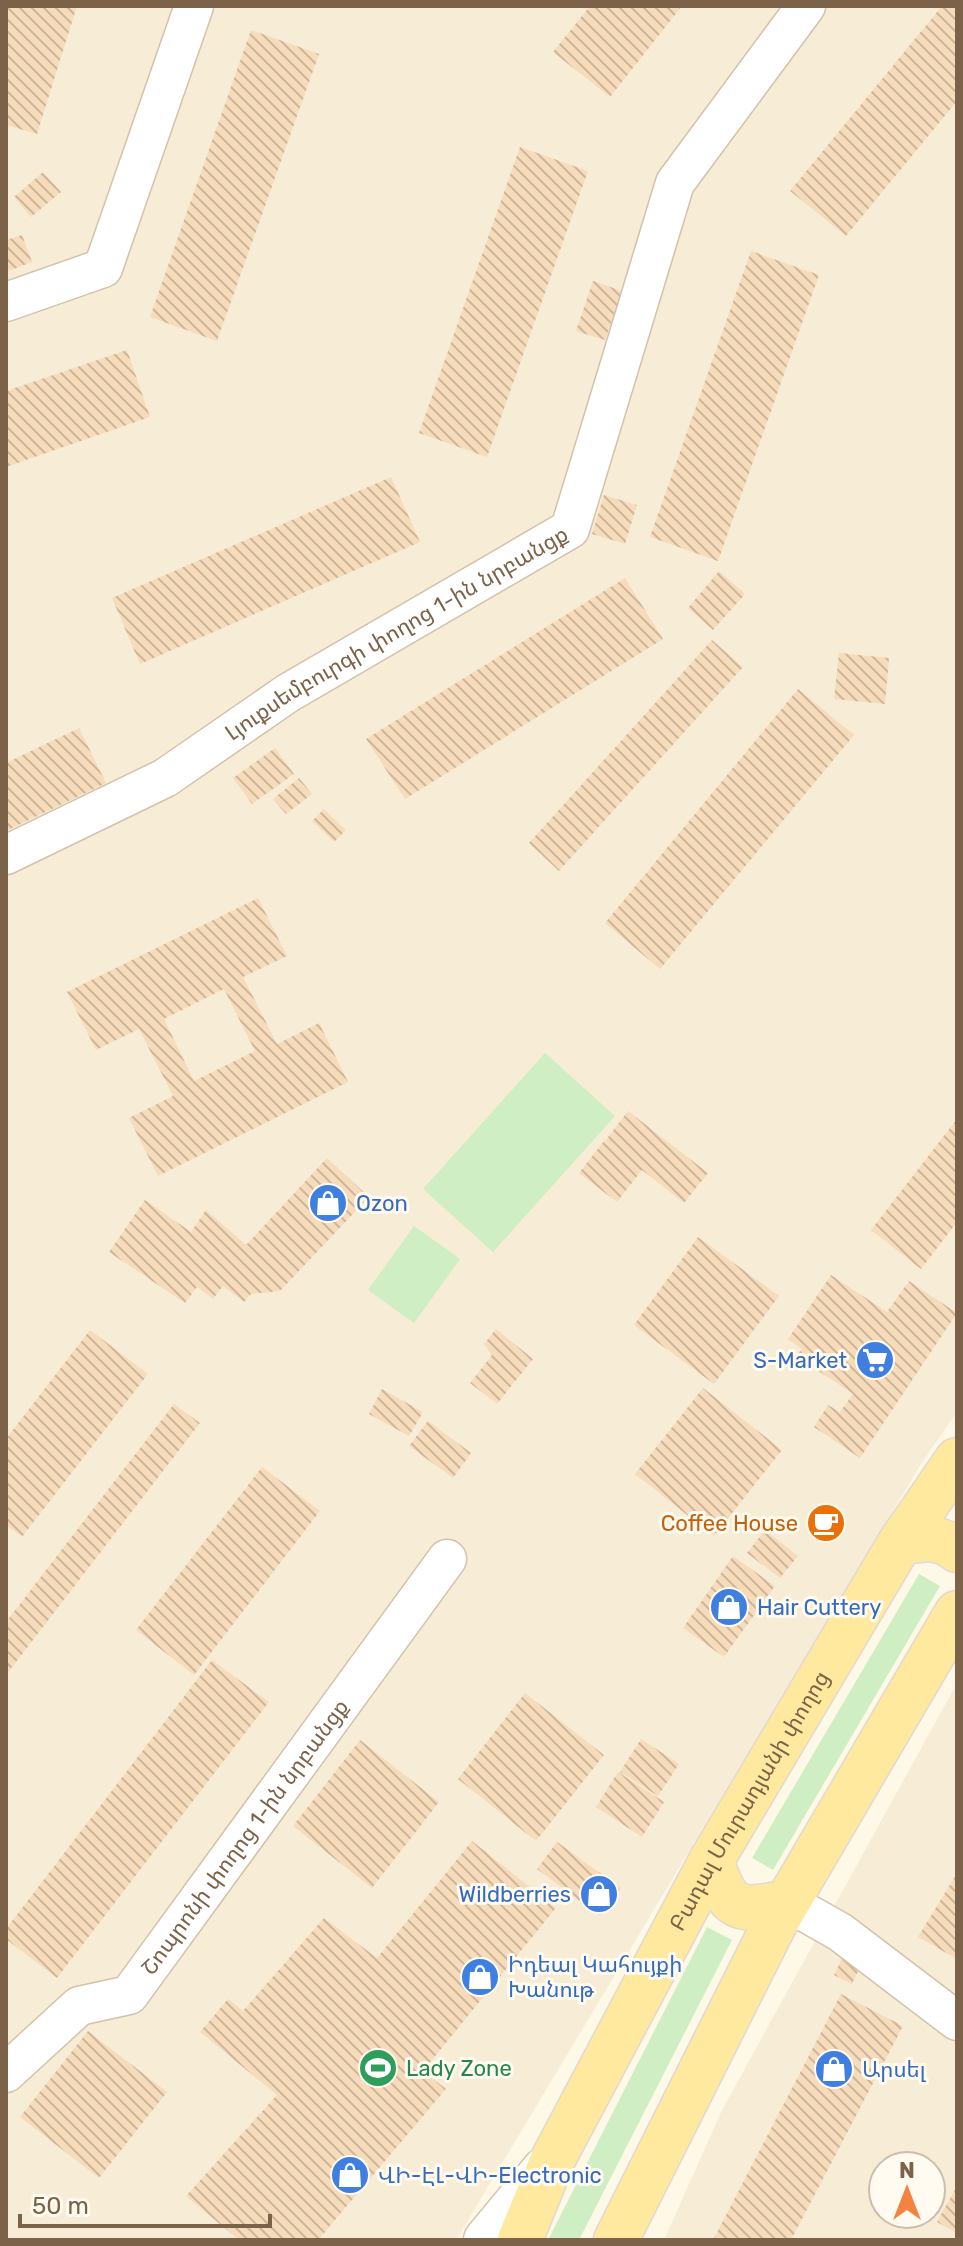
<svg xmlns="http://www.w3.org/2000/svg" width="963" height="2246" font-family="Rubik,'Noto Sans Armenian',sans-serif">
	<defs>
		<pattern id="building-back-hatch" width="6" height="6" patternUnits="userSpaceOnUse" patternTransform="scale(2)"><rect width="6" height="6" fill="#f7dcbc"/><path d="M-1 5l2 2M0 0l6 6M5-1l2 2" fill="none" stroke="#cdb69b"/></pattern>
	</defs>
	<rect width="100%" height="100%" fill="#fef9e7"/>
	<path fill="#f7ecd5" fill-rule="evenodd" d="M6 6H957V1412L921 1464 456 2240H6Z
		M957 1683V2240H664L722 2110ZM883 2166H931V2214H883Z"/>
	<path fill="#cfeec3" d="M545 1053 615 1116 493 1252 423 1189Z
		M414 1226 460 1259 414 1323 368 1290Z
		M919 1574 940 1586 773 1870 752 1858Z
		M707 1927 732 1940 579 2240H548Z"/>
	<path fill="url(#building-back-hatch)" fill-rule="evenodd" d="M6 6H77L37 134 6 125Z
		M590 6H682L610 97 553 52Z
		M942 6H957V101L846 236 790 191Z
		M251 30 319 54 217 341 150 317Z
		M520 147 588 171 487 457 419 433Z
		M43 172 61 192 31 217 14 197Z
		M22 235 32 262 6 272V240Z
		M751 251 819 275 718 561 650 537Z
		M593 281 622 291 605 340 576 331Z
		M127 350 150 417 6 467V391Z
		M391 477 420 542 140 664 112 598Z
		M604 495 637 505 625 544 592 534Z
		M719 571 745 594 713 630 688 608Z
		M625 578 663 639 405 799 366 739Z
		M712 640 743 667 559 871 529 843Z
		M839 653 889 658 885 704 834 699Z
		M798 689 854 735 660 969 605 923Z
		M79 728 106 783 6 831V763Z
		M275 748 294 774 252 804 233 778Z
		M299 778 312 794 286 814 273 799Z
		M324 809 346 830 334 842 312 821Z
		M258 898 287 956 243 977 277 1044 319 1023 348 1082 158 1176 129 1118 173 1096 139 1029 96 1050 67 992ZM224 989 255 1051 194 1081 164 1019Z
		M628 1111 708 1173 684 1203 642 1170 617 1202 579 1173 604 1141 621 1154 605 1141Z
		M957 1119V1222L921 1269 871 1230Z
		M327 1158 369 1197 280 1291 251 1294 244 1302 223 1286 213 1299 197 1287 185 1303 109 1252 145 1200 191 1232 206 1210 246 1245Z
		M698 1237 779 1296 714 1384 634 1325Z
		M831 1275 887 1312 909 1281 957 1313 860 1458 814 1427 828 1405 840 1412 853 1394 796 1356 802 1349 788 1339Z
		M496 1329 533 1359 497 1404 470 1383 492 1355 484 1344Z
		M90 1330 148 1374 22 1537 6 1525V1439Z
		M703 1388 782 1450 714 1536 635 1474Z
		M382 1389 423 1412 409 1436 369 1414Z
		M174 1404 200 1423 6 1675V1622Z
		M428 1421 471 1453 453 1478 409 1446Z
		M262 1467 320 1511 194 1675 136 1630Z
		M765 1530 798 1556 780 1578 747 1553Z
		M733 1556 775 1586 724 1657 683 1628Z
		M212 1660 269 1702 57 1978 6 1939V1929Z
		M525 1693 604 1755 536 1841 458 1779Z
		M641 1739 679 1764 658 1796 620 1772Z
		M360 1740 439 1802 372 1888 293 1826Z
		M618 1772 664 1802 642 1837 596 1807Z
		M472 1841 556 1908 423 2071 446 2089 318 2240H239L186 2196 277 2095 200 2032 228 1999 243 2011 324 1918 377 1958Z
		M557 1842 621 1888 600 1916 537 1869Z
		M957 1873V1959L918 1937Z
		M846 1950 864 1959 852 1984 834 1975Z
		M841 1994 903 2026 791 2240H713Z
		M88 2031 167 2092 99 2178 20 2117Z
		M957 2186V2233L937 2222Z"/>
	<g fill="none" stroke-linecap="round" stroke-linejoin="round">
		<defs>
			<g id="minor">
				<path d="M6 302 103 268 194 6"/>
				<path id="s1" d="M6 855 165 778 288 693 570 529 675 183 806 6"/>
				<path d="M787 1902 840 1932 957 2021"/>
				<path id="s2" d="M6 2073 79 2006 129 1995 447 1559"/>
			</g>
			<path id="secondary" d="M486 2240 544 2170"/>
			<g id="primary">
				<path d="M900 1543C922 1539 939 1535 957 1550"/>
				<path d="M711 1861C729 1911 736 1913 787 1902"/>
				<path id="s3" d="M520 2240 553 2159 711 1861 900 1543 957 1460"/>
				<path d="M616 2240 775 1923 957 1613"/>
			</g>
		</defs>
		<use href="#minor" stroke="#d3c2ab" stroke-width="41"/>
		<use href="#secondary" stroke="#d6c3a8" stroke-width="47"/>
		<use href="#primary" stroke="#e0d9d3" stroke-width="47"/>
		<use href="#minor" stroke="#fff" stroke-width="38"/>
		<use href="#secondary" stroke="#fff" stroke-width="44"/>
		<use href="#primary" stroke="#ffe99e" stroke-width="44"/>
	</g>
	<defs>
		<symbol id="shop-disc" viewBox="-11 -11 22 22"><circle r="9.5" fill="#3f7fe0" stroke="#fffbf0"/><path d="M-5-2.5h2.3a2.7 3.5 0 0 1 5.4 0H5L5.5 6h-11ZM-1.5-2.5h3a1.5 2.3 0 0 0-3 0Z" fill="#fff"/></symbol>
		<symbol id="supermarket-disc" viewBox="-11 -11 22 22"><circle r="9.5" fill="#3f7fe0" stroke="#fffbf0"/><path d="M-6-5.5h2.5l.6 2H6L4.5 2H-2.5L-4.4-4H-6ZM-1.5 3.2a1.3 1.3 0 1 0 .1 0ZM3 3.2a1.3 1.3 0 1 0 .1 0Z" fill="#fff"/></symbol>
		<symbol id="cafe-disc" viewBox="-11 -11 22 22"><circle r="9.5" fill="#e8710a" stroke="#fffbf0"/><path d="M-5.5-4.5H6V0H3Q3 3.5 0 3.5H-2.5Q-5.5 3.5-5.5 0ZM3-3.2v2h1.7v-2ZM-6 4.5H4V6H-6Z" fill="#fff"/></symbol>
		<symbol id="stadium-disc" viewBox="-11 -11 22 22"><circle r="9.5" fill="#2e9e5b" stroke="#fffbf0"/><path d="M0-5a6.5 5 0 1 0 0 10a6.5 5 0 1 0 0-10ZM-3.5-1.8h7v3.6h-7Z" fill="#fff"/></symbol>
	</defs>
	<g fill-rule="evenodd">
		<use href="#shop-disc" x="306" y="1181" width="44" height="44"/>
		<use href="#supermarket-disc" x="853" y="1338" width="44" height="44"/>
		<use href="#cafe-disc" x="804" y="1501" width="44" height="44"/>
		<use href="#shop-disc" x="707" y="1585" width="44" height="44"/>
		<use href="#shop-disc" x="577" y="1872" width="44" height="44"/>
		<use href="#shop-disc" x="458" y="1955" width="44" height="44"/>
		<use href="#stadium-disc" x="356" y="2046" width="44" height="44"/>
		<use href="#shop-disc" x="812" y="2047" width="44" height="44"/>
		<use href="#shop-disc" x="328" y="2153" width="44" height="44"/>
	</g>
	<g text-anchor="middle" stroke-width="6" stroke-linejoin="round" paint-order="stroke">
		<g font-size="22" fill="#7c6248" stroke="#fffbf0">
			<text dy="8" stroke="none"><textPath href="#s1" startOffset="450">Լյուքսեմբուրգի փողոց 1-ին նրբանցք</textPath></text>
			<text dy="8" stroke="none"><textPath href="#s3" startOffset="496">Բադալ Մուրադյանի փողոց</textPath></text>
			<text dy="8" stroke="none"><textPath href="#s2" startOffset="346">Շոպրոնի փողոց 1-ին նրբանցք</textPath></text>
		</g>
		<g font-size="22" fill="#366cbe" stroke="#fffbf0" text-anchor="start">
			<text x="356" y="1211">Ozon</text>
			<text x="847" y="1368" text-anchor="end">S-Market</text>
			<text x="757" y="1615">Hair Cuttery</text>
			<text x="571" y="1902" text-anchor="end">Wildberries</text>
			<text x="508" y="1972">Իդեալ Կահույքի<tspan x="508" dy="25">Խանութ</tspan></text>
			<text x="862" y="2077">Արսել</text>
			<text x="378" y="2183">ՎԻ-ԷԼ-ՎԻ-Electronic</text>
		</g>
		<g font-size="22" fill="#c56008" stroke="#fffbf0" text-anchor="end">
			<text x="798" y="1531">Coffee House</text>
		</g>
		<g font-size="22" fill="#27864d" stroke="#fffbf0" text-anchor="start">
			<text x="406" y="2076">Lady Zone</text>
		</g>
	</g>
	<rect width="963" height="2246" fill="none" stroke="#7c6248" stroke-width="16"/>
	<g transform="translate(907 2190)"><circle r="38" fill="#fffbf0" stroke="#cbbead" stroke-width="2"/>
	<path d="M0-6L14 30L0 20L-14 30Z" fill="#f48341"/>
	<text y="-12" font-size="22" font-weight="bold" text-anchor="middle" fill="#7c6248">N</text>
	</g>
	<path d="M20 2214v12h250v-12" fill="none" stroke="#7c6248" stroke-width="4"/>
	<text x="32" y="2214" font-size="24" fill="#7c6248" stroke="#fffbf0" stroke-width="6" paint-order="stroke">50 m</text>
</svg>
